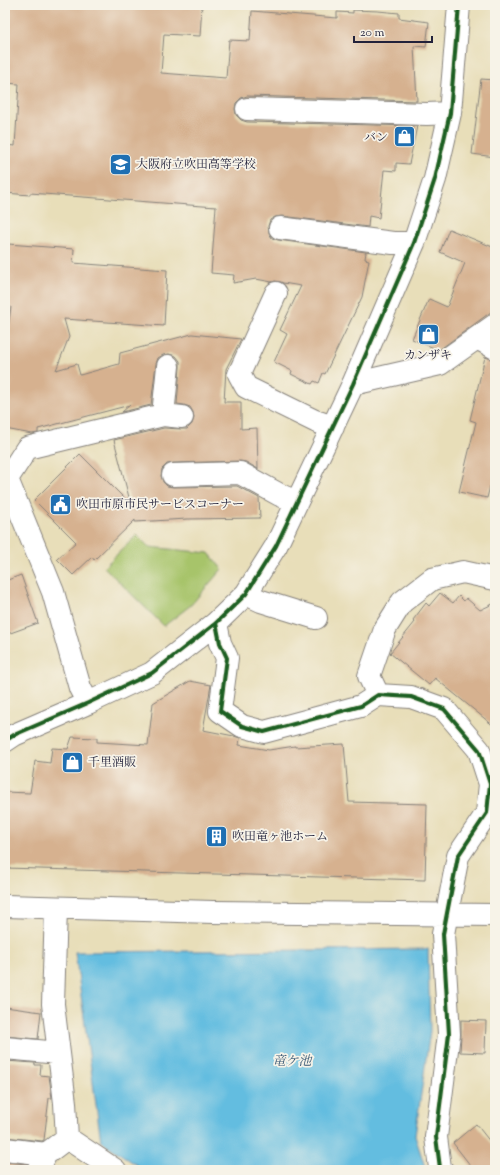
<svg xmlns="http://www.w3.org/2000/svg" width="500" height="1175" font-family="'Sorts Mill Goudy','Noto Serif JP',serif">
	<rect width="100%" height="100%" fill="#f7f3e8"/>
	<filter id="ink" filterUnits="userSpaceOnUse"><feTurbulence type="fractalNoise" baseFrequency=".025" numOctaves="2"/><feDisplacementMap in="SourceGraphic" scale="8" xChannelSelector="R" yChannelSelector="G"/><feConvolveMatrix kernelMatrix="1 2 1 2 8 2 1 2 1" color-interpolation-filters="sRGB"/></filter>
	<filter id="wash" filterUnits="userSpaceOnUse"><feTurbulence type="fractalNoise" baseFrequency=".012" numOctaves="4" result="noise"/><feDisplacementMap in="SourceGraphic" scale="16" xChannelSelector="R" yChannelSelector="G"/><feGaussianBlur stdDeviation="0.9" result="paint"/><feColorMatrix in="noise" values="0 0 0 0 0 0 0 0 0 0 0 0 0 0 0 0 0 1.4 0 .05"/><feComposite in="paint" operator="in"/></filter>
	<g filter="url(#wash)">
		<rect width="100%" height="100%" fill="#e8deb9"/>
		<path fill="#a7c46b" stroke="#647353" d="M137 535 149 547 209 553 222 569 191 605 164 626 104 567Z"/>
		<path fill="#63bde0" stroke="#42708e" d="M428 949 430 1031 415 1136 426 1170H144L101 1141 75 952Z"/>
		<g id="blocks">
			<path fill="#d6b18f" d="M5 5H202L200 36 164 34 161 73 226 78 229 40 250 41 252 11 337 18V12L353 13V10L378 11 399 13V18L429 22 426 47 414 46 417 101 247 96 241 98 236 103 235 109 236 115 241 120 247 122 417 126 409 164 396 163V171L384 170 379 218 369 216 368 227 282 216 275 217 270 220 268 226 269 233 272 238 278 240 366 252 365 259 369 260 362 297 325 374 323 373 319 383 314 381 312 384 301 379 291 374 292 371 274 362 287 334 280 330 301 286 283 283 281 282 275 281 272 282 256 279 233 283 234 275 211 273 216 207 30 193V195L5 193V145L15 146 19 84 5 83Z
				M481 79 495 80V157L472 154Z
				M449 229 495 248V309L439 350 412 339 429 299 447 307 465 263 440 252Z
				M8 244 74 249 73 263 167 270 164 326 64 319 69 337 56 370 77 364 80 375 119 364 120 353 192 334 241 339 226 369 224 402H241V429L257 428 258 469 246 462 240 461 173 463 167 464 162 469 161 476 163 482 167 486 173 487 237 486 259 498 260 518 187 519 135 522V520L94 560 92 557 73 575 57 559 76 542 34 500 80 454 131 505 114 440 164 428 181 429H187L192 424 194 418 193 412 190 407 184 405 177 404 180 367V361L176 356 169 354 163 355 158 358 156 364 151 405 122 412 130 405 38 429V433L32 434 5 429V349L11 307 5 306V253L7 254Z
				M485 357 495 360V488L490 486 487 498 459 492 476 422 470 420Z
				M21 575 38 623 5 635V581Z
				M440 593 453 603 459 596 464 601 466 598 480 610 495 603V727L435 678 429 685 390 653 415 622 413 620 426 603 429 606Z
				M190 681 211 685 203 730 234 736 240 738 239 745 269 750 295 746V747L344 744 349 802 427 804 425 880 5 868V792L30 793 35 761 50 763 52 748 68 749 72 737 97 738V742L148 745 153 703Z
				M5 1007 41 1012 38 1039 5 1036Z
				M461 1020 486 1021 485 1053 460 1052 461 1035Z
				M5 1061 35 1063V1065H41L40 1075 49 1076 52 1098H49L44 1140 42 1141 5 1137Z
				M476 1124 495 1148V1170H474L453 1143Z
				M5 1162 27 1164 26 1170H5Z"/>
		</g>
	</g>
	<g filter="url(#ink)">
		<use href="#blocks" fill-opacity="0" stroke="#85807a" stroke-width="1"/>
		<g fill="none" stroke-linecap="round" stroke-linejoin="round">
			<defs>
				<path id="minor" d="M247 109 427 114 450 113
					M280 228 393 243H414
					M276 293 239 374 246 387 315 421 333 427
					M477 338 495 348
					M353 384 440 364 495 325
					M163 415 168 366
					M173 475 240 473 280 495 297 502
					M5 477 7 479 53 592 80 688 88 703
					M7 479 27 448 163 415 182 417
					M246 594 261 601 316 618
					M216 623 220 643 227 658 220 711 242 726 264 732 361 706 378 695 411 697 444 709 479 750 490 784 487 813 458 856 443 934 449 1034 436 1137 440 1168 442 1170
					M378 695 369 676 385 629 402 602 432 579 463 572 495 579
					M5 741 14 735 88 703 152 673 216 623 246 594 276 546 353 384 414 243 435 179 450 113 459 5
					M5 906 213 912 495 915
					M56 908 53 1004 65 1103 67 1138 115 1170
					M5 1048 59 1053
					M5 1149 46 1154
					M38 1170 46 1154 67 1138"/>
			</defs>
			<use href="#minor" stroke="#85807a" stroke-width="24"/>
			<use href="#minor" stroke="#fff" stroke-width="22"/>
			<defs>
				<path id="cycleway" d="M216 623 220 643 227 658 220 711 242 726 264 732 361 706 378 695 411 697 444 709 479 750 490 784 487 813 458 856 443 934 449 1034 436 1137 440 1168 442 1170
					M5 741 14 735 88 703 152 673 216 623 246 594 276 546 353 384 414 243 435 179 450 113 459 5"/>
			</defs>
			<use href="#cycleway" stroke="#f7f3e8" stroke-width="6"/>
			<use href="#cycleway" stroke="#1b5e20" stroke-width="4"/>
		</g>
	</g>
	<defs>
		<symbol id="shop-square" viewBox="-11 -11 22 22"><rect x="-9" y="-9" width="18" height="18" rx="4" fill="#1f6fb2" stroke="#f7f3e8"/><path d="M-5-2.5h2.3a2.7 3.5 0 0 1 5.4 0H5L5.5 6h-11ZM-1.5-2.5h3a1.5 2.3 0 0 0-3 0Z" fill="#fff"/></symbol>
		<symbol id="school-square" viewBox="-11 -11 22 22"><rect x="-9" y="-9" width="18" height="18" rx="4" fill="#1f6fb2" stroke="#f7f3e8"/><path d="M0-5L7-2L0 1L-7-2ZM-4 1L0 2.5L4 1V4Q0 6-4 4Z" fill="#fff"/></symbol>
		<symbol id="civic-square" viewBox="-11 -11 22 22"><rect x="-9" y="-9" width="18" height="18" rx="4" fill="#1f6fb2" stroke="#f7f3e8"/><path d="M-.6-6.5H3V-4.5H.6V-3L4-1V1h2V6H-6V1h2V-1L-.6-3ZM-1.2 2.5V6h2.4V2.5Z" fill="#fff"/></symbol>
		<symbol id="building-square" viewBox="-11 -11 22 22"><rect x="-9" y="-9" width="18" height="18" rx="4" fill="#1f6fb2" stroke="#f7f3e8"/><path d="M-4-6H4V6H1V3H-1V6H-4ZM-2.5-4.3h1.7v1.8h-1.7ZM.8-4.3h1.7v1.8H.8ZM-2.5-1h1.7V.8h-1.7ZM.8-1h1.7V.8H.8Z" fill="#fff"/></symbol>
	</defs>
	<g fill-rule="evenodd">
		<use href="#shop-square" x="392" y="124" width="25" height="25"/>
		<use href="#school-square" x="108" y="152" width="25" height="25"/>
		<use href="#shop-square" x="416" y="322" width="25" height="25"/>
		<use href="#civic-square" x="48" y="492" width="25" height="25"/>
		<use href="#shop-square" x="60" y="750" width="25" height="25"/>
		<use href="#building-square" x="204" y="824" width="25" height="25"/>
	</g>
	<g text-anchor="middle" stroke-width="3.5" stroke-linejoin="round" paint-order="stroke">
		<g font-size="12" fill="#22223b" stroke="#f7f3e8" text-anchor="start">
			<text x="388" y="141" text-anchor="end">バン</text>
			<text x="136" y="168">大阪府立吹田高等学校</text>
			<text x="428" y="359" text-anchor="middle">カンザキ</text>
			<text x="76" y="508">吹田市原市民サービスコーナー</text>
			<text x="88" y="766">千里酒販</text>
			<text x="232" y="840">吹田竜ヶ池ホーム</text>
		</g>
		<g font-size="13" font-style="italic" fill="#395875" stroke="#f7f3e8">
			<text x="292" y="1065">竜ケ池</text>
		</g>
	</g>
	<rect width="500" height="1175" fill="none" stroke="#f7f3e8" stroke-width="20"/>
	<path d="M354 36v6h78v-6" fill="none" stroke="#22223b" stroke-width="2"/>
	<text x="360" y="36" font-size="12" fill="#22223b" stroke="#f7f3e8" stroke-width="3" paint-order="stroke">20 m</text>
</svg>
